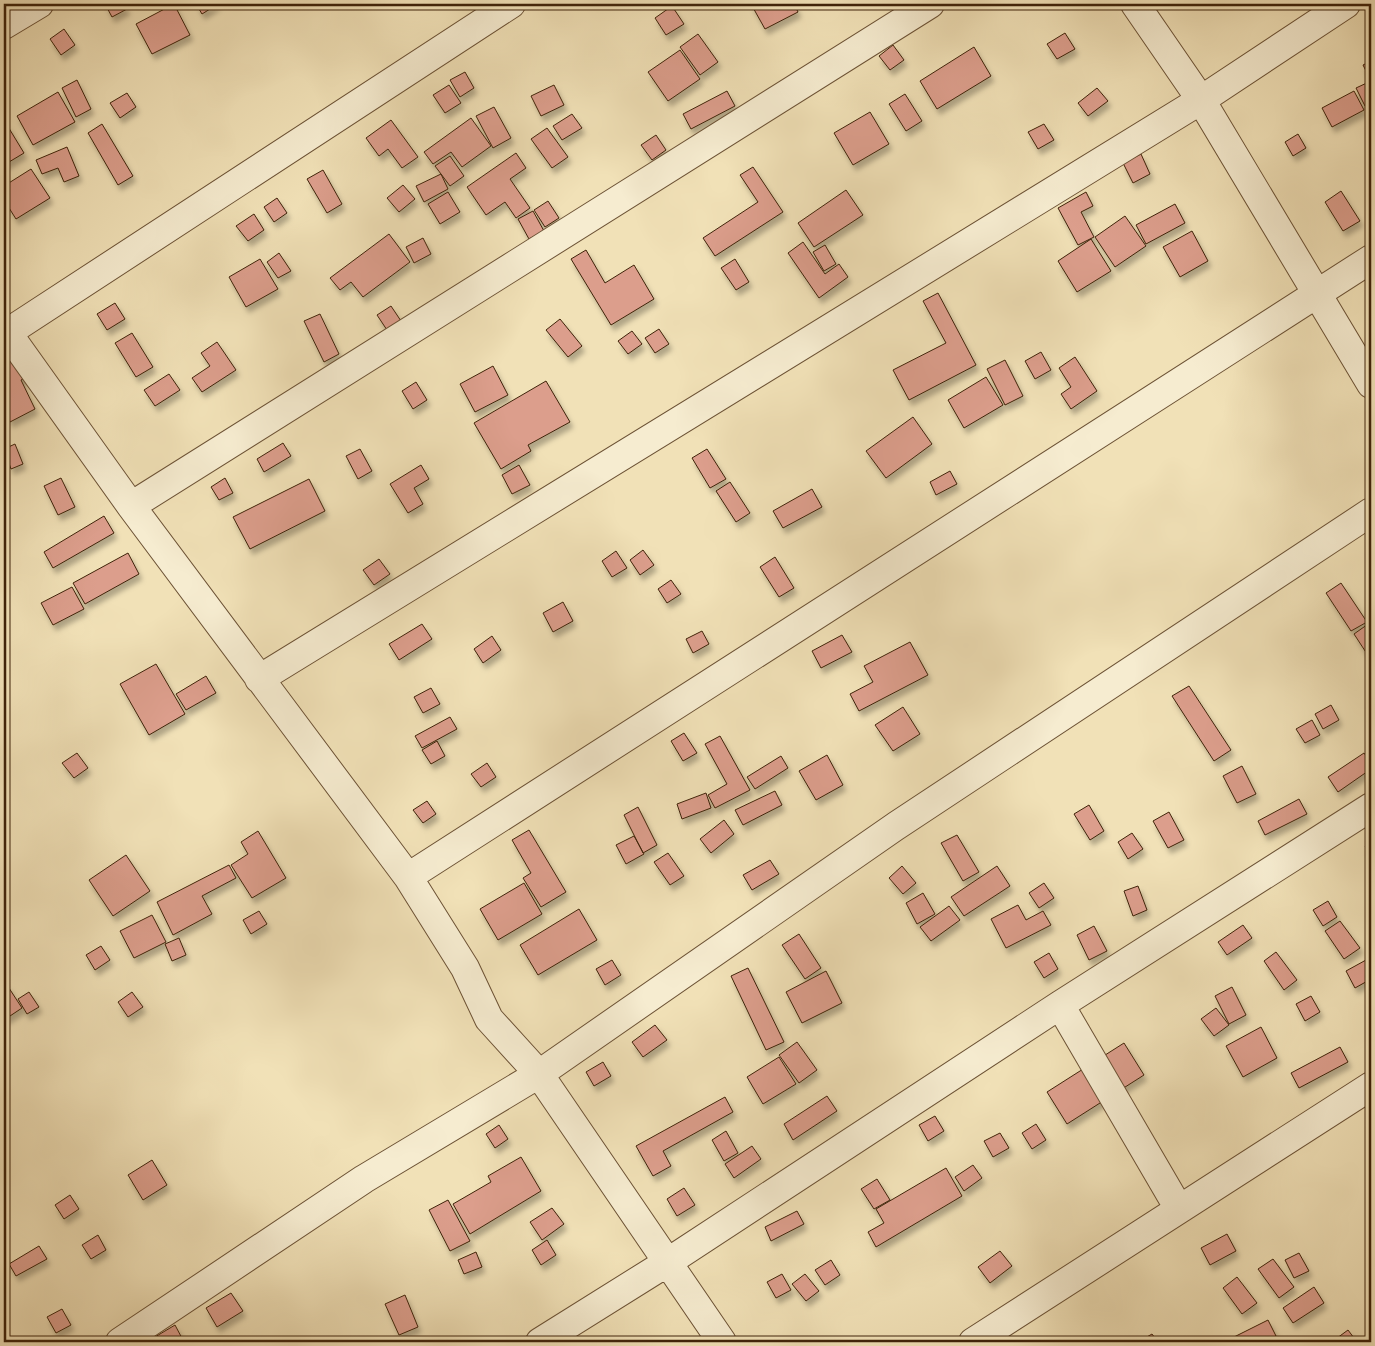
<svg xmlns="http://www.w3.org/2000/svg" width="1375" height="1346" font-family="'Old Standard TT',serif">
	<defs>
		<filter id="shadow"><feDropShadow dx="3" dy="5.5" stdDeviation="2.5" flood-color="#0004"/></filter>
	</defs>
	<rect width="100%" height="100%" fill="#f1e1b7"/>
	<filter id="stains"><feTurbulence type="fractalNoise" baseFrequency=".004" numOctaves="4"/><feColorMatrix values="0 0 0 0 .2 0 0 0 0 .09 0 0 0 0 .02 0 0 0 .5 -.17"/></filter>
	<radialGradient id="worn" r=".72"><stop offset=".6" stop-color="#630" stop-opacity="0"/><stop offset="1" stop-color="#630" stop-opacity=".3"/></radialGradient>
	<path fill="#dc9e8c" stroke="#3f230a" filter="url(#shadow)" d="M105 4H124L127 9 112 17Z
		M174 4 190 35 152 54 136 24Z
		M196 4H218L202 14Z
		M751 4H794L798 12 765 29Z
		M672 6 684 24 666 35 655 18Z
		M64 29 75 45 61 55 50 39Z
		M1065 33 1075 49 1057 59 1047 44Z
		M698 34 718 62 700 75 680 47Z
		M893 45 904 60 890 70 879 56Z
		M974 47 991 76 937 109 920 81Z
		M680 50 700 79 668 101 648 72Z
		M1371 61V103L1365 106 1356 88 1371 81 1363 65Z
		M465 72 474 88 460 97 450 80Z
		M77 80 91 109 76 117 62 88Z
		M449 85 461 103 445 113 433 95Z
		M554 85 564 105 541 116 531 96Z
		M1097 88 1108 101 1088 116 1078 103Z
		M727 91 735 106 691 129 683 114Z
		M1354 91 1364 110 1332 127 1322 108Z
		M58 92 75 122 33 145 17 116Z
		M127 93 136 107 120 118 110 103Z
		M905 94 922 121 906 131 889 104Z
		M494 107 511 138 493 148 476 116Z
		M870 112 889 144 853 165 834 133Z
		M572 114 582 128 562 140 553 126Z
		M471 118 491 146 462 167 451 152 433 164 424 152Z
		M391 120 418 157 402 168 388 149 379 156 366 138Z
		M102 124 133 176 118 185 88 133Z
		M1044 124 1054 140 1038 149 1028 132Z
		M7 125 24 153 4 165V127Z
		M547 128 568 157 552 168 531 139Z
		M1298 134 1306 148 1293 156 1285 142Z
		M656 135 666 150 652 160 641 145Z
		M67 147 79 176 64 182 58 168 42 174 36 160Z
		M516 153 526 168 510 179 530 208 516 218 505 202 486 215 467 187Z
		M1141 154 1150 174 1133 183 1123 163Z
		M450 156 464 176 450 186 435 166Z
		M753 167 783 212 715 256 703 238 758 202 740 175Z
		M31 169 50 198 16 219 4 200V186Z
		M323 170 342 204 327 213 307 179Z
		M441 174 448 189 424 202 416 186Z
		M403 185 415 199 399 212 387 198Z
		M846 190 863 215 814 247 798 223Z
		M1341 191 1360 221 1343 231 1325 202Z
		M448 192 460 212 440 224 428 204Z
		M1086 192 1093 206 1081 212 1094 237 1078 245 1058 208Z
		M277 198 287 213 274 222 264 207Z
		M548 201 559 218 545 227 534 210Z
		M1175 204 1185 223 1146 244 1136 225Z
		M533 211 544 231 529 239 518 219Z
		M254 214 264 230 248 241 236 226Z
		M1125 216 1146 246 1115 267 1095 237Z
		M1192 231 1208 261 1180 277 1163 247Z
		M389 234 410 262 363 297 351 282 340 290 330 278Z
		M423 238 431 254 414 263 406 247Z
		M1091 239 1111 271 1077 292 1058 261Z
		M803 242 825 274 839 264 848 277 819 298 788 253Z
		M825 245 836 264 824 271 813 252Z
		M586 250 605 283 634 265 654 299 611 325 571 259Z
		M279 253 291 271 278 278 267 262Z
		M260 259 278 289 246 307 229 277Z
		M735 259 749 282 736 290 721 268Z
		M938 293 976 365 909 400 893 370 946 343 923 301Z
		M115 303 125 319 107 330 97 314Z
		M391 306 401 321 387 330 377 315Z
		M320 314 339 354 324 362 304 321Z
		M560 319 582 346 568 357 546 330Z
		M659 329 669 344 655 353 645 338Z
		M632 331 642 344 628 354 618 341Z
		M132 333 153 367 136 377 115 343Z
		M217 342 236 370 202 392 192 378 210 366 201 353Z
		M16 351 29 376 21 380 35 409 10 422 4 409V357Z
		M1041 352 1051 370 1035 379 1025 361Z
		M1075 357 1097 391 1071 409 1061 394 1071 387 1059 368Z
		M1005 360 1023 396 1005 405 987 369Z
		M493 366 508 395 475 412 460 384Z
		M169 374 180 390 155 406 144 390Z
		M986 377 1003 405 964 428 948 400Z
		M546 381 570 422 528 445 531 451 501 469 474 423Z
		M416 382 427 400 413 409 402 391Z
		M913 417 932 444 886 478 866 451Z
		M283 443 291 456 264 472 257 459Z
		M15 444 23 464 11 469 4 449Z
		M360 449 372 471 358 479 346 456Z
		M707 449 726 479 710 488 692 458Z
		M421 465 429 479 414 488 423 504 408 513 390 484Z
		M519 465 530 485 512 494 502 475Z
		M950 471 957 484 936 495 930 482Z
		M61 478 75 507 58 515 44 486Z
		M225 478 233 493 219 500 211 487Z
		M309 479 325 511 250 549 233 517Z
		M730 482 750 513 736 522 716 491Z
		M812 489 822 507 783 528 773 511Z
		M104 516 114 533 53 568 44 552Z
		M643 550 654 565 640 575 630 560Z
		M616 551 627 568 612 577 602 561Z
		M128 553 139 574 85 604 73 583Z
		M775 557 794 588 779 597 760 567Z
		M379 559 390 574 374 585 363 570Z
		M671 580 681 594 667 603 658 589Z
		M1341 583 1367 622 1351 631 1326 593Z
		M72 587 84 609 53 625 41 603Z
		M563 602 573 621 553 632 543 613Z
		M1371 622V660L1354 634Z
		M422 624 432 639 399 660 389 644Z
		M702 631 709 644 693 653 686 639Z
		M842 635 852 652 821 668 812 651Z
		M492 636 501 650 483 663 474 649Z
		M910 642 928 675 859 711 850 694 873 682 864 666Z
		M156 664 185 714 149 735 120 684Z
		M206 676 216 693 186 710 176 694Z
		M1189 686 1231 750 1214 761 1172 696Z
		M431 688 440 704 423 713 414 697Z
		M1331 705 1339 720 1323 729 1315 714Z
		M903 707 920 734 893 751 875 725Z
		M450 717 457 729 422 748 415 736Z
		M1312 720 1320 735 1305 743 1296 729Z
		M684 733 697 753 683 761 671 741Z
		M720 736 750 790 715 808 708 795 727 784 705 744Z
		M437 741 445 756 431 764 422 750Z
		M77 753 88 768 74 778 62 763Z
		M1364 753 1371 763V769L1338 792 1328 777Z
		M827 755 843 785 816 800 799 771Z
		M781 756 788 768 755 789 747 777Z
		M487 763 496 777 481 787 471 774Z
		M1242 766 1256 794 1237 803 1223 776Z
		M775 791 782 805 743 825 735 810Z
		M706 793 711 808 682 819 677 804Z
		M1299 799 1307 814 1265 835 1258 821Z
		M427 801 436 814 423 823 413 810Z
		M1089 805 1104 831 1090 840 1074 814Z
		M638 807 657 845 643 853 624 815Z
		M1169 812 1184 840 1168 848 1153 821Z
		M724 820 734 834 711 853 700 839Z
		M529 830 566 892 541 907 523 878 531 873 512 840Z
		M258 831 286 878 252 898 231 865 248 854 241 842Z
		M1132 833 1143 849 1128 859 1118 842Z
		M957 835 979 872 963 881 941 843Z
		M634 836 644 854 626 864 616 845Z
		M1371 841V854L1365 846Z
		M668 853 684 876 670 885 654 862Z
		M126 855 150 891 113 916 89 880Z
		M770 860 779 874 752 890 743 875Z
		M229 865 236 878 202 896 212 914 173 935 157 902Z
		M902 866 916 883 903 894 889 878Z
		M997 866 1010 886 964 916 951 897Z
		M524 883 542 914 498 940 480 909Z
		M1044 883 1054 898 1039 908 1029 893Z
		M1138 886 1147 910 1133 916 1124 891Z
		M923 893 935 914 917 924 906 903Z
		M1328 901 1337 917 1323 926 1313 910Z
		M1018 905 1026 920 1043 911 1051 925 1006 948 991 919Z
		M949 906 960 920 931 941 920 927Z
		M579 909 597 940 538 975 520 945Z
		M259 911 267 924 251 934 243 920Z
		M152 915 166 942 134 958 120 931Z
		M1340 921 1360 948 1344 959 1325 931Z
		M1243 925 1252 938 1227 955 1218 942Z
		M1094 926 1107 951 1089 960 1077 935Z
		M799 934 821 968 805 979 782 945Z
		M179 938 186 955 172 961 165 944Z
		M101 946 110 960 95 970 86 955Z
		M1276 952 1297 980 1284 990 1264 961Z
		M1049 953 1058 969 1044 978 1034 962Z
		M612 960 621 975 605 985 596 969Z
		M1366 960 1371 970V979L1355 988 1346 971Z
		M748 968 784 1042 766 1050 731 976Z
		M826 971 842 1003 802 1023 786 992Z
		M7 985 22 1008 4 1020V987Z
		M1232 987 1246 1015 1229 1024 1215 996Z
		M29 992 39 1007 27 1014 18 999Z
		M132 992 143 1007 128 1017 118 1002Z
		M1311 996 1320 1012 1305 1021 1296 1004Z
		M1216 1008 1229 1025 1214 1036 1201 1019Z
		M655 1025 667 1040 643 1057 632 1042Z
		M1261 1027 1277 1058 1243 1077 1226 1046Z
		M797 1042 817 1070 799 1083 779 1055Z
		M1124 1043 1144 1075 1067 1124 1047 1092Z
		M1340 1047 1348 1062 1299 1088 1291 1073Z
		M779 1057 796 1084 763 1104 747 1077Z
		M603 1062 611 1076 594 1086 586 1072Z
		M827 1096 837 1111 793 1140 784 1124Z
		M725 1097 733 1112 663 1151 671 1166 653 1176 636 1146Z
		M935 1116 944 1131 928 1141 919 1125Z
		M1036 1124 1046 1140 1032 1149 1022 1133Z
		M499 1125 508 1139 495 1148 486 1134Z
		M726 1131 738 1153 724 1161 712 1140Z
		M1000 1133 1009 1148 993 1157 984 1141Z
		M752 1146 761 1159 734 1178 725 1164Z
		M521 1157 541 1191 470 1234 453 1204 491 1182 488 1176Z
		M152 1160 167 1185 143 1200 128 1175Z
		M973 1165 982 1178 964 1191 955 1177Z
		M946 1168 962 1196 876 1247 868 1232 884 1223 876 1209Z
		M877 1179 890 1200 874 1209 861 1189Z
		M684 1188 695 1205 677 1216 667 1199Z
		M70 1195 79 1209 64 1219 55 1205Z
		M448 1200 470 1241 450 1251 429 1210Z
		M552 1208 564 1224 542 1240 530 1222Z
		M797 1211 804 1224 771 1241 765 1227Z
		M1227 1234 1236 1251 1210 1265 1201 1248Z
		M98 1235 106 1250 91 1259 82 1245Z
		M547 1240 556 1255 541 1265 532 1250Z
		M39 1246 47 1259 16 1276 9 1264Z
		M1000 1251 1012 1266 990 1283 978 1267Z
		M476 1252 482 1267 464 1274 458 1260Z
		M1299 1253 1309 1271 1294 1278 1285 1260Z
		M1273 1259 1294 1287 1279 1298 1258 1269Z
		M831 1260 840 1275 825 1285 815 1270Z
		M782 1274 791 1290 776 1298 767 1282Z
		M805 1274 819 1291 806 1301 792 1284Z
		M1237 1277 1257 1303 1242 1314 1223 1288Z
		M1314 1287 1324 1303 1293 1323 1283 1308Z
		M231 1293 243 1311 217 1327 206 1308Z
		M405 1295 418 1327 399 1335 385 1304Z
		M62 1309 71 1325 56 1333 47 1317Z
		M1268 1320 1276 1336 1262 1342H1236L1234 1337Z
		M175 1325 184 1342H158L155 1337Z
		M1348 1330 1357 1342H1334L1333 1341Z
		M1152 1334 1158 1342H1138Z
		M1277 1337 1279 1342H1267Z"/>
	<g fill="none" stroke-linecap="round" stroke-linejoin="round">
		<defs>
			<path id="minor" d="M1135 4 1201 100 1371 384
				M4 25 39 4
				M4 328 131 506 408 877 465 968 489 1019 539 1074 722 1342
				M7 333 511 4
				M131 506 930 4
				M259 679 1201 100 1346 4
				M408 877 1371 259
				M1060 1005 1179 1209
				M120 1342 364 1179 539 1074 896 826 1371 512
				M540 1342 668 1262 1060 1005 1371 807
				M973 1342 1371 1086"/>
		</defs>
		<use href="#minor" stroke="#6c5235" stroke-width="30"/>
		<use href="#minor" stroke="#f6ecd0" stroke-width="28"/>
	</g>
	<rect width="1375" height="1346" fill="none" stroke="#f1e1b7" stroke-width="20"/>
	<rect x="5" y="5" width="1365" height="1336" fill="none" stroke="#3f230a" stroke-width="2.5"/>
	<rect x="10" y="10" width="1355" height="1326" fill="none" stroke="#3f230a"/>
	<rect width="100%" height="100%" filter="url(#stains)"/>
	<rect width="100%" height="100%" fill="url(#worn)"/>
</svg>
